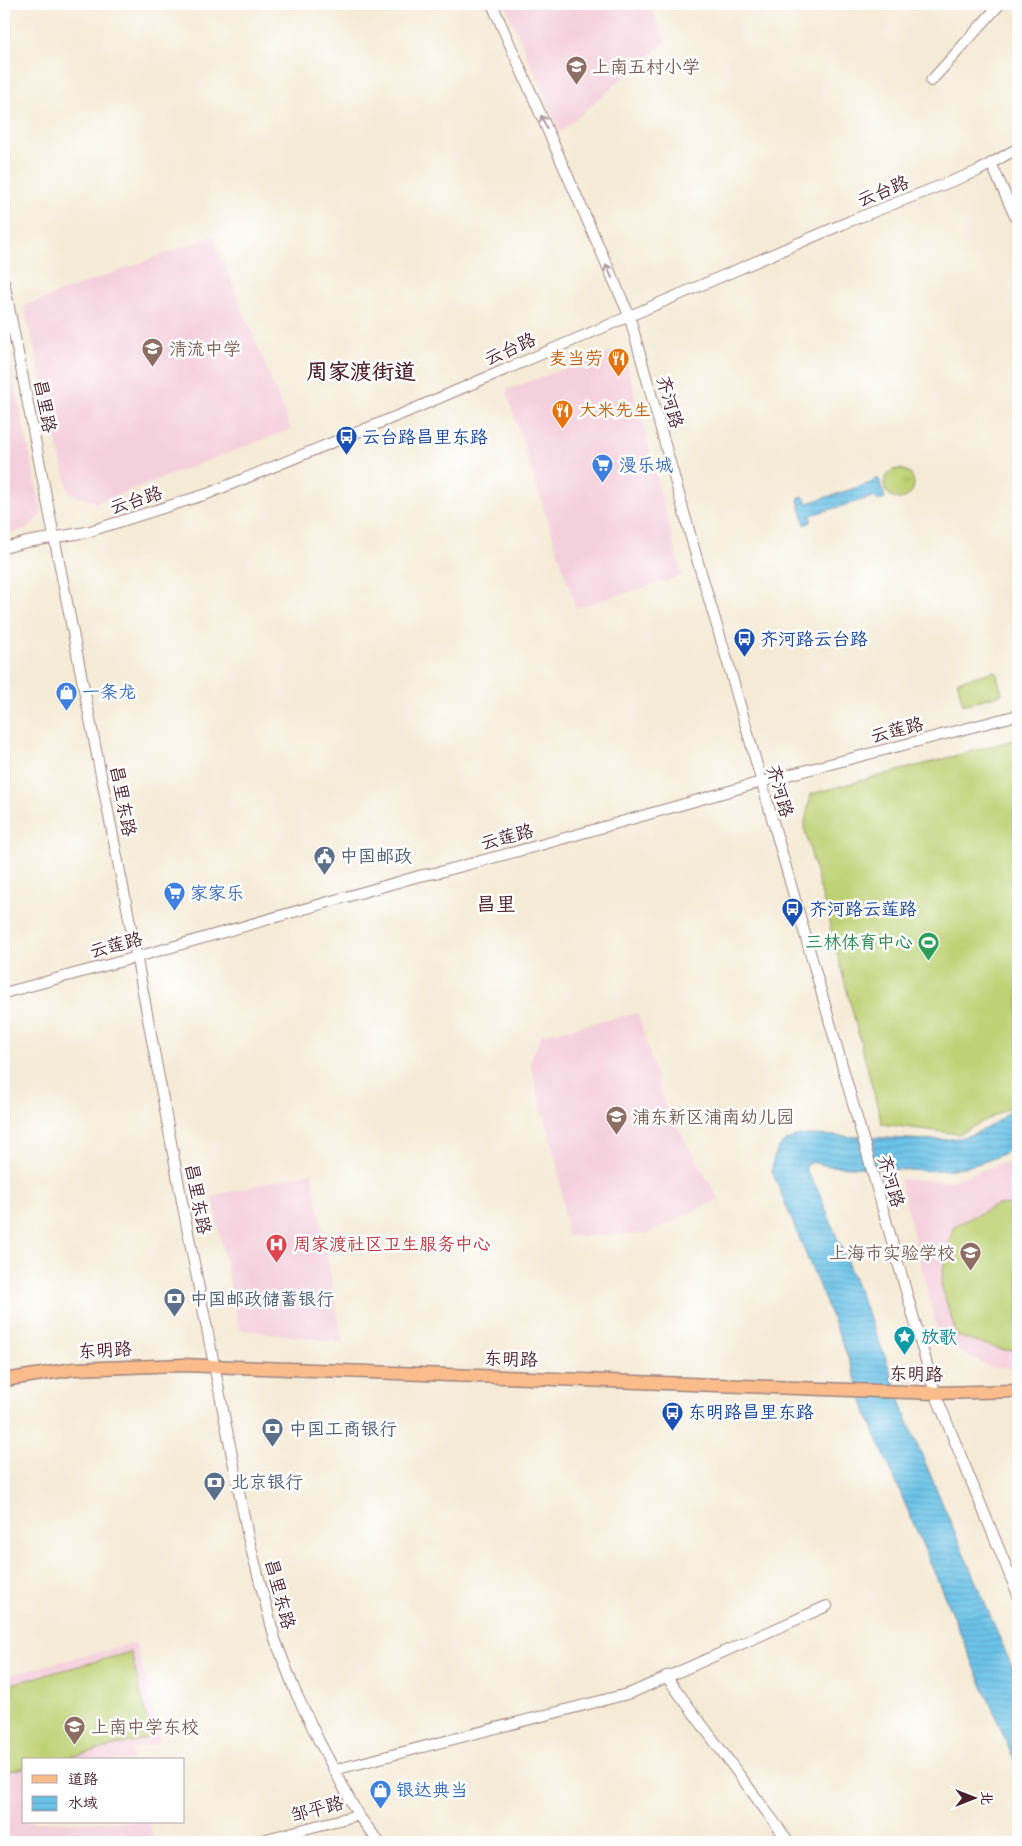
<svg xmlns="http://www.w3.org/2000/svg" width="1022" height="1846" font-family="Itim,'LXGW WenKai TC',sans-serif">
	<defs>
		<pattern id="park-tufts" width="24" height="20" patternUnits="userSpaceOnUse" patternTransform="scale(1.25)"><rect width="24" height="20" fill="#bed174"/><path d="M3 7l-1-3M5 7V3M7 7l1-3M15 17l-1-3M17 17v-4M19 17l1-3" fill="none" stroke="#a5b365"/></pattern>
		<pattern id="water-rules" width="6" height="5" patternUnits="userSpaceOnUse" patternTransform="scale(1.25)"><rect width="6" height="5" fill="#6ac2e7"/><path d="M0 2.5h6" fill="none" stroke="#5da6c6"/></pattern>
	</defs>
	<rect width="100%" height="100%" fill="#fff"/>
	<filter id="ink" filterUnits="userSpaceOnUse"><feTurbulence type="fractalNoise" baseFrequency=".02" numOctaves="2"/><feDisplacementMap in="SourceGraphic" scale="10" xChannelSelector="R" yChannelSelector="G"/><feConvolveMatrix kernelMatrix="1 2 1 2 8 2 1 2 1" color-interpolation-filters="sRGB"/></filter>
	<filter id="wash" filterUnits="userSpaceOnUse"><feTurbulence type="fractalNoise" baseFrequency=".0096" numOctaves="4" result="noise"/><feDisplacementMap in="SourceGraphic" scale="20" xChannelSelector="R" yChannelSelector="G"/><feGaussianBlur stdDeviation="1.12" result="paint"/><feColorMatrix in="noise" values="0 0 0 0 0 0 0 0 0 0 0 0 0 0 0 0 0 1.4 0 .05"/><feComposite in="paint" operator="in"/></filter>
	<g filter="url(#wash)">
		<rect width="100%" height="100%" fill="#f4ead5"/>
		<path fill="#f4cfdc" d="M505 4H649L666 41 560 132Z
			M213 236 291 429 96 503 69 493 24 306Z
			M4 331 42 513 27 529 4 535Z
			M623 348 682 576 576 608 506 390Z
			M638 1013 664 1104 719 1199 647 1234 567 1236 558 1167 530 1062 541 1035Z
			M1018 1154V1367L991 1368 940 1342 900 1179 951 1181 1011 1160Z
			M312 1172 343 1343 239 1329 212 1196Z
			M136 1643 160 1742 131 1750 134 1760H24V1822H149L154 1842H4V1676Z"/>
		<path fill="url(#park-tufts)" stroke="#847850" d="M884 484a15 15 0 1 1 30 0a15 15 0 1 1-30 0Z"/>
		<path fill="#bed174" stroke="#847850" d="M996 671 1002 694 963 705 957 681Z
			M1018 739V1095L1007 1109 959 1134 882 1124 804 827 811 794Z
			M1018 1204V1350H1002L957 1336 941 1285 946 1251 954 1226 997 1205Z
			M131 1652 151 1737 57 1760H24V1768L4 1772V1686Z"/>
		<path fill="url(#water-rules)" stroke="#5a7089" d="M875 479H879L885 498 879 501 873 497 811 515V522L805 525 798 499 803 496 808 503 871 483Z
			M1018 1101V1145C972 1175 928 1172 876 1168 861 1167 845 1167 829 1166 823 1165 817 1163 810 1162L806 1165V1170L818 1190 886 1359 907 1420 1018 1681V1769L869 1419 850 1362 772 1171C773 1145 787 1135 812 1135 837 1136 861 1137 885 1138 940 1140 979 1148 1018 1101Z"/>
	</g>
	<g filter="url(#ink)">
		<g fill="none" stroke-linecap="round" stroke-linejoin="round">
			<defs>
				<path id="minor" d="M492 4 629 315 697 559 728 663 935 1393 1018 1595
					M931 81 1000 4
					M991 163 1018 223
					M4 282 133 938 183 1207 248 1537 275 1639 295 1691 319 1741 358 1815 379 1842
					M4 548 27 542 87 532 207 494 409 411 850 221 978 171 1018 148
					M4 993 137 957 419 876 440 872 544 844 761 782 1018 715
					M666 1676 789 1842
					M334 1770 631 1693 827 1606
					M255 1842 358 1815"/>
				<path id="major" d="M4 1380 74 1369 183 1365 851 1390 935 1393 1018 1391"/>
			</defs>
			<use href="#minor" stroke="#9f8480" stroke-width="12"/>
			<use href="#major" stroke="#9f8480" stroke-width="15"/>
			<use href="#minor" stroke="#fff" stroke-width="10"/>
			<use href="#major" stroke="#fabc8b" stroke-width="12"/>
		</g>
		<defs><path id="oneway-shaft" d="M-6 0H5M1.5-3L5.5 0L1.5 3" fill="none" stroke-width="1.6" stroke-linecap="round" stroke-linejoin="round" transform="scale(1.25)"/></defs>
		<g stroke="#ae9aa0">
			<use href="#oneway-shaft" transform="translate(544 122) rotate(-114)"/>
			<use href="#oneway-shaft" transform="translate(609 271) rotate(-114)"/>
		</g>
	</g>
	<defs>
		<symbol id="school-pin" viewBox="-11 -11 22 30"><path d="M0 17L-7.5 6A9.5 9.5 0 1 1 7.5 6Z" fill="#8d6e63" stroke="#fff"/><path d="M0-5L7-2L0 1L-7-2ZM-4 1L0 2.5L4 1V4Q0 6-4 4Z" fill="#fff"/></symbol>
		<symbol id="restaurant-pin" viewBox="-11 -11 22 30"><path d="M0 17L-7.5 6A9.5 9.5 0 1 1 7.5 6Z" fill="#e8710a" stroke="#fff"/><path d="M-5-6h1v4h1v-4h1v4h1v-4h1v5L-1.5 .5V6h-2V.5L-5-1ZM5-6V6H3V1.5H1.5Q1.5-4 5-6Z" fill="#fff"/></symbol>
		<symbol id="bus-pin" viewBox="-11 -11 22 30"><path d="M0 17L-7.5 6A9.5 9.5 0 1 1 7.5 6Z" fill="#1a4fb4" stroke="#fff"/><path d="M-5-6H5V4H4V6H2V4H-2V6H-4V4H-5ZM-3.5-4V0h7V-4ZM-3.5 1.2v1.5H-2V1.2ZM2 1.2v1.5H3.5V1.2Z" fill="#fff"/></symbol>
		<symbol id="supermarket-pin" viewBox="-11 -11 22 30"><path d="M0 17L-7.5 6A9.5 9.5 0 1 1 7.5 6Z" fill="#3f7fe0" stroke="#fff"/><path d="M-6-5.5h2.5l.6 2H6L4.5 2H-2.5L-4.4-4H-6ZM-1.5 3.2a1.3 1.3 0 1 0 .1 0ZM3 3.2a1.3 1.3 0 1 0 .1 0Z" fill="#fff"/></symbol>
		<symbol id="shop-pin" viewBox="-11 -11 22 30"><path d="M0 17L-7.5 6A9.5 9.5 0 1 1 7.5 6Z" fill="#3f7fe0" stroke="#fff"/><path d="M-5-2.5h2.3a2.7 3.5 0 0 1 5.4 0H5L5.5 6h-11ZM-1.5-2.5h3a1.5 2.3 0 0 0-3 0Z" fill="#fff"/></symbol>
		<symbol id="civic-pin" viewBox="-11 -11 22 30"><path d="M0 17L-7.5 6A9.5 9.5 0 1 1 7.5 6Z" fill="#5c6f8a" stroke="#fff"/><path d="M-.6-6.5H3V-4.5H.6V-3L4-1V1h2V6H-6V1h2V-1L-.6-3ZM-1.2 2.5V6h2.4V2.5Z" fill="#fff"/></symbol>
		<symbol id="stadium-pin" viewBox="-11 -11 22 30"><path d="M0 17L-7.5 6A9.5 9.5 0 1 1 7.5 6Z" fill="#2e9e5b" stroke="#fff"/><path d="M0-5a6.5 5 0 1 0 0 10a6.5 5 0 1 0 0-10ZM-3.5-1.8h7v3.6h-7Z" fill="#fff"/></symbol>
		<symbol id="hospital-pin" viewBox="-11 -11 22 30"><path d="M0 17L-7.5 6A9.5 9.5 0 1 1 7.5 6Z" fill="#e0444e" stroke="#fff"/><path d="M-5-5h3v3.5h4V-5h3V5h-3V1.5h-4V5h-3Z" fill="#fff"/></symbol>
		<symbol id="bank-pin" viewBox="-11 -11 22 30"><path d="M0 17L-7.5 6A9.5 9.5 0 1 1 7.5 6Z" fill="#5c6f8a" stroke="#fff"/><path d="M-6-4H6V4H-6ZM0-2.3a2.3 2.3 0 1 0 0 4.6a2.3 2.3 0 1 0 0-4.6Z" fill="#fff"/></symbol>
		<symbol id="sight-pin" viewBox="-11 -11 22 30"><path d="M0 17L-7.5 6A9.5 9.5 0 1 1 7.5 6Z" fill="#0f9aa8" stroke="#fff"/><path d="M0-6L1.8-2.2L6-1.7L2.9 1.2L3.7 5.4L0 3.3L-3.7 5.4L-2.9 1.2L-6-1.7L-1.8-2.2Z" fill="#fff"/></symbol>
	</defs>
	<g fill-rule="evenodd">
		<use href="#school-pin" x="564" y="54" width="25" height="34"/>
		<use href="#school-pin" x="140" y="336" width="25" height="34"/>
		<use href="#restaurant-pin" x="606" y="346" width="25" height="34"/>
		<use href="#restaurant-pin" x="550" y="398" width="25" height="34"/>
		<use href="#bus-pin" x="334" y="424" width="25" height="34"/>
		<use href="#supermarket-pin" x="590" y="452" width="25" height="34"/>
		<use href="#bus-pin" x="732" y="626" width="25" height="34"/>
		<use href="#shop-pin" x="54" y="680" width="25" height="34"/>
		<use href="#civic-pin" x="312" y="844" width="25" height="34"/>
		<use href="#supermarket-pin" x="162" y="880" width="25" height="34"/>
		<use href="#bus-pin" x="780" y="896" width="25" height="34"/>
		<use href="#stadium-pin" x="916" y="930" width="25" height="34"/>
		<use href="#school-pin" x="604" y="1104" width="25" height="34"/>
		<use href="#hospital-pin" x="264" y="1232" width="25" height="34"/>
		<use href="#school-pin" x="958" y="1240" width="25" height="34"/>
		<use href="#bank-pin" x="162" y="1286" width="25" height="34"/>
		<use href="#sight-pin" x="892" y="1324" width="25" height="34"/>
		<use href="#bus-pin" x="660" y="1400" width="25" height="34"/>
		<use href="#bank-pin" x="260" y="1416" width="25" height="34"/>
		<use href="#bank-pin" x="202" y="1470" width="25" height="34"/>
		<use href="#school-pin" x="62" y="1714" width="25" height="34"/>
		<use href="#shop-pin" x="368" y="1778" width="25" height="34"/>
	</g>
	<g text-anchor="middle" stroke-width="5" stroke-linejoin="round" paint-order="stroke">
		<g font-size="18" fill="#785e54" stroke="#fff" text-anchor="start">
			<text x="592" y="73">上南五村小学</text>
			<text x="169" y="355">清流中学</text>
			<text x="632" y="1123">浦东新区浦南幼儿园</text>
			<text x="955" y="1259" text-anchor="end">上海市实验学校</text>
			<text x="91" y="1733">上南中学东校</text>
		</g>
		<g font-size="18" fill="#4a1f2b" stroke="#fff">
			<text transform="translate(883 191) rotate(-22)" y="6">云台路</text>
			<text transform="translate(510 349) rotate(-24)" y="6">云台路</text>
			<text transform="translate(670 402) rotate(74)" y="6">齐河路</text>
			<text transform="translate(45 406) rotate(79)" y="6">昌里路</text>
			<text transform="translate(136 500) rotate(-18)" y="6">云台路</text>
			<text transform="translate(897 730) rotate(-15)" y="6">云莲路</text>
			<text transform="translate(780 791) rotate(74)" y="6">齐河路</text>
			<text transform="translate(123 801) rotate(79)" y="6">昌里东路</text>
			<text transform="translate(507 837) rotate(-15)" y="6">云莲路</text>
			<text transform="translate(116 945) rotate(-15)" y="6">云莲路</text>
			<text transform="translate(891 1181) rotate(74)" y="6">齐河路</text>
			<text transform="translate(198 1199) rotate(79)" y="6">昌里东路</text>
			<text transform="translate(105 1350) rotate(-3)" y="6">东明路</text>
			<text transform="translate(511 1359) rotate(2)" y="6">东明路</text>
			<text transform="translate(916 1374) rotate(1)" y="6">东明路</text>
			<text transform="translate(280 1594) rotate(75)" y="6">昌里东路</text>
			<text transform="translate(317 1809) rotate(-15)" y="6">邹平路</text>
		</g>
		<g font-size="18" fill="#c56008" stroke="#fff" text-anchor="end">
			<text x="603" y="364">麦当劳</text>
			<text x="579" y="416" text-anchor="start">大米先生</text>
		</g>
		<g font-size="18" fill="#164399" stroke="#fff" text-anchor="start">
			<text x="362" y="443">云台路昌里东路</text>
			<text x="760" y="645">齐河路云台路</text>
			<text x="809" y="915">齐河路云莲路</text>
			<text x="688" y="1418">东明路昌里东路</text>
		</g>
		<g font-size="18" fill="#366cbe" stroke="#fff" text-anchor="start">
			<text x="619" y="471">漫乐城</text>
			<text x="82" y="698">一条龙</text>
			<text x="190" y="899">家家乐</text>
			<text x="396" y="1796">银达典当</text>
		</g>
		<g font-size="18" fill="#4e5e75" stroke="#fff" text-anchor="start">
			<text x="340" y="862">中国邮政</text>
			<text x="190" y="1305">中国邮政储蓄银行</text>
			<text x="289" y="1435">中国工商银行</text>
			<text x="231" y="1488">北京银行</text>
		</g>
		<g font-size="18" fill="#27864d" stroke="#fff" text-anchor="end">
			<text x="913" y="948">三林体育中心</text>
		</g>
		<g font-size="18" fill="#be3a42" stroke="#fff" text-anchor="start">
			<text x="293" y="1250">周家渡社区卫生服务中心</text>
		</g>
		<g font-size="18" fill="#0d838f" stroke="#fff" text-anchor="start">
			<text x="921" y="1343">放歌</text>
		</g>
		<g font-size="20" fill="#4a1f2b" stroke="#fff">
			<text x="496" y="911">昌里</text>
		</g>
		<g font-size="22" font-weight="bold" fill="#4a1f2b" stroke="#fff">
			<text x="361" y="379">周家渡街道</text>
		</g>
	</g>
	<rect width="1022" height="1846" fill="none" stroke="#fff" stroke-width="20"/>
	<rect x="22" y="1758" width="162" height="65" fill="#ffffff" stroke="#b7a5aa"/>
	<rect x="32" y="1775" width="25" height="8" fill="#fabc8b" stroke="#b7a5aa"/>
	<text x="68" y="1784" font-size="15" fill="#4a1f2b">道路</text>
	<rect x="32" y="1796" width="25" height="15" fill="url(#water-rules)" stroke="#b7a5aa"/>
	<text x="68" y="1808" font-size="15" fill="#4a1f2b">水域</text>
	<g transform="translate(974 1798) rotate(90)" stroke="#ffffff" stroke-width="4" paint-order="stroke">
	<path d="M0-4L9 19L0 12L-9 19Z" fill="#4a1f2b"/>
	<text y="-8" font-size="14" font-weight="bold" text-anchor="middle" fill="#4a1f2b">北</text>
	</g>
</svg>
